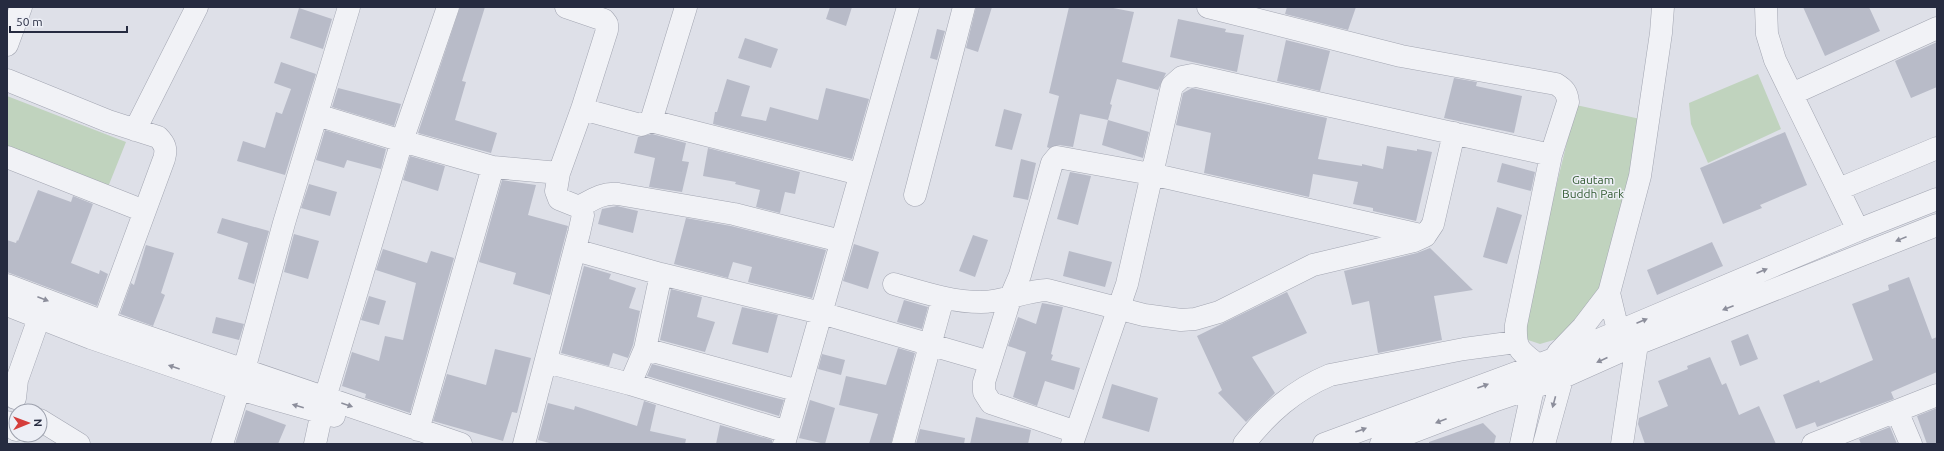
<svg xmlns="http://www.w3.org/2000/svg" width="1944" height="451" font-family="Ubuntu,sans-serif">
	<rect width="100%" height="100%" fill="#dee0e8"/>
	<path fill="#c0d3be" d="M1758 74 1781 129 1708 163 1691 124 1689 103Z
		M7 96 126 142 108 187 7 149Z
		M1576 105 1645 120 1605 284 1564 337 1540 344 1528 340 1522 327Z"/>
	<path fill="#b8bbc8" d="M460 7H485L462 81 466 82 455 120 497 133 491 153 418 133Z
		M830 7H852L846 26 826 19Z
		M976 7H992L978 52 966 48Z
		M1069 7H1108L1134 12 1122 62 1166 73 1158 90 1117 79 1110 104 1112 105 1108 120 1080 114 1073 147 1059 145 1049 148 1047 147 1059 96 1049 93Z
		M1287 7H1356L1348 30 1285 14Z
		M1803 7H1869L1880 31 1825 56Z
		M299 8 332 19 323 49 290 38Z
		M1178 19 1226 29 1225 32 1244 35 1237 72 1170 57Z
		M937 29 945 31 937 60 930 58Z
		M745 38 778 49 771 68 738 58Z
		M1286 40 1330 51 1320 91 1277 81Z
		M1937 42V87L1911 98 1895 61Z
		M281 62 316 74 285 175 237 161 243 141 265 148 276 112 282 114 291 89 274 83Z
		M1454 78 1477 82 1476 86 1522 96 1514 133 1444 118Z
		M727 79 750 86 741 116 766 121 770 107 818 120 826 88 869 99 852 159 713 124 715 112H717Z
		M338 88 401 104 394 126 332 107Z
		M1192 88 1327 118 1318 159 1362 166V164L1383 169 1387 146 1417 151V149L1432 152 1416 221 1373 211V208L1353 204 1358 182 1313 174 1309 197 1204 173 1211 133 1176 125 1183 93Z
		M1004 109 1022 114 1012 150 995 146Z
		M1108 120 1149 132 1143 158 1102 145Z
		M325 130 386 149 381 169 347 160 344 168 316 160Z
		M1785 132 1807 185 1760 205 1762 208 1723 224 1700 168Z
		M652 134 686 143 682 161 689 162 682 192 649 187 655 158 634 153 638 137Z
		M708 148 800 172 795 194 785 192 780 213 756 207 760 190 735 184 736 182 703 176Z
		M410 156 445 166 438 191 403 180Z
		M1021 159 1036 163 1028 200 1013 197Z
		M1502 163 1535 172 1531 191 1497 182Z
		M1070 172 1091 176 1078 225 1057 219Z
		M502 180 536 185 528 215 568 226 550 295 513 284 516 273 479 262Z
		M309 184 337 192 330 216 301 208Z
		M38 190 71 202 73 196 93 204 71 263 99 274 100 270 108 274 97 306 7 272V240L16 243 17 240 18 241Z
		M617 206 638 211 633 233 598 224 602 209Z
		M1497 207 1522 215 1507 264 1483 257Z
		M222 218 269 231 254 284 238 279 248 243 217 233Z
		M686 218 731 226 826 250 812 298 748 282 752 267 733 262 728 278 674 264Z
		M294 234 319 241 308 279 284 272Z
		M973 235 988 240 975 277 959 271Z
		M1712 242 1723 266 1657 295 1647 270Z
		M854 244 879 252 868 289 843 281Z
		M146 245 174 253 161 293 165 295 153 326 120 314 131 283 134 285Z
		M1430 248 1473 290 1434 296 1442 340 1378 353 1369 301 1352 305 1344 271 1417 253Z
		M383 249 427 263 431 251 454 258 410 413 365 398 366 394 342 386 352 352 379 361 385 336 403 340 416 283 376 270Z
		M1069 251 1112 262 1105 287 1063 276Z
		M584 266 611 274 609 279 636 288 629 308 640 311 633 345 628 358 613 353 609 366 561 353Z
		M1909 277 1932 339 1937 337V372L1891 392 1894 399 1817 427 1815 422 1796 429 1783 395 1819 380 1820 383 1873 360 1852 304 1889 290 1888 285Z
		M671 289 702 297 697 317 715 322 705 352 660 340Z
		M1287 292 1307 333 1252 357 1275 393 1246 422 1218 393 1222 390 1197 336Z
		M369 296 386 301 379 325 361 320Z
		M904 300 928 307 922 329 897 322Z
		M1042 303 1063 307 1051 354 1053 355 1051 360 1080 368 1074 390 1045 381 1037 406 1013 397 1026 352 1008 346 1018 317 1036 324Z
		M742 307 778 315 768 353 732 344Z
		M216 317 244 324 239 340 212 333Z
		M1748 334 1758 359 1740 366 1731 341Z
		M898 348 915 353 891 444H869L878 414 839 405 846 376 886 385Z
		M495 349 531 358 517 413 512 412 503 441 433 421 447 374 486 385Z
		M822 354 845 360 841 375 818 369Z
		M1710 357 1722 385 1726 383 1739 415 1759 406 1776 444H1645L1638 424 1639 418 1668 406 1658 381 1688 369 1687 366Z
		M652 364 784 400 779 416 647 376Z
		M1112 384 1158 398 1149 432 1102 418Z
		M810 400 835 408 825 444 799 438Z
		M644 401 656 405 650 431 686 439 685 444H553L538 440 548 403 574 410 575 406 637 426Z
		M1937 408V444H1927L1917 416Z
		M246 410 286 425 278 444H235Z
		M976 417 1031 430 1028 444H970Z
		M1483 423 1496 436 1494 444H1429V442Z
		M720 425 772 440V444H716Z
		M1890 427 1897 444H1861L1859 439Z
		M920 429 965 438 964 444H916Z"/>
	<g fill="none" stroke-linecap="round" stroke-linejoin="round">
		<defs>
			<path id="minor" d="M1208 7 1401 56 1556 84C1564 89 1567 92 1568 102L1551 155 1516 325C1515 349 1519 350 1538 365L1521 444
				M1766 7 1767 34 1775 60 1858 230
				M7 45 21 7
				M7 80 108 121 158 137C165 144 167 149 164 159L104 322
				M1792 94 1937 28
				M582 109 641 125 651 121 686 7
				M317 115 402 141 493 167 559 173
				M651 121 860 174
				M135 130 197 7
				M7 157 144 211
				M1839 189 1937 148
				M915 195 964 7
				M579 207C592 200 603 192 618 194L734 214 841 241
				M575 250 661 274 821 313 990 362
				M894 284C922 292 951 302 981 302 1003 302 1024 291 1047 290L1144 315 1181 320 1195 319 1219 312 1313 265 1414 241 1425 236 1433 224 1454 133
				M7 285 104 322 461 444
				M7 305 91 338 239 389 334 416
				M1626 343 1616 322 1609 293 1640 176 1661 33 1663 7
				M645 349 799 391
				M1558 353 1583 327 1609 293
				M546 362 630 384 787 432
				M244 370 284 223 349 7
				M630 384 645 349 661 274
				M15 398 17 380 39 318
				M1897 411 1911 444
				M40 420 79 444
				M7 422 16 430
				M418 430 493 167
				M1076 432 991 403 984 392V382L1011 296 1020 275 1052 163 1057 157 1151 174 1425 236
				M222 444 239 389
				M315 444 325 398 402 141 448 7
				M524 444 579 233 583 215 579 207 559 199 556 191 559 173 582 109 607 30V24L604 20 566 7
				M784 444 908 7
				M903 444 943 298
				M1072 444 1127 284 1172 86 1182 77 1192 75 1551 155
				M1244 444C1268 413 1294 390 1330 375L1464 349 1516 342
				M1324 444 1551 360 1858 230 1937 199
				M1381 444 1496 400 1561 378 1637 344 1937 225
				M1544 444 1565 368
				M1622 444 1637 344
				M1813 444 1937 395"/>
		</defs>
		<use href="#minor" stroke="#a3a6b2" stroke-width="23"/>
		<use href="#minor" stroke="#f1f2f6" stroke-width="22"/>
	</g>
	<defs><path id="oneway-solid" d="M-6-.8H1V-3.2L6.5 0L1 3.2V.8H-6Z"/></defs>
	<g fill="#8c8e9b">
		<use href="#oneway-solid" transform="translate(1901 239) rotate(158)"/>
		<use href="#oneway-solid" transform="translate(1762 271) rotate(-23)"/>
		<use href="#oneway-solid" transform="translate(43 299) rotate(21)"/>
		<use href="#oneway-solid" transform="translate(1728 308) rotate(159)"/>
		<use href="#oneway-solid" transform="translate(1642 321) rotate(-23)"/>
		<use href="#oneway-solid" transform="translate(1602 360) rotate(156)"/>
		<use href="#oneway-solid" transform="translate(174 367) rotate(-161)"/>
		<use href="#oneway-solid" transform="translate(1483 386) rotate(-20)"/>
		<use href="#oneway-solid" transform="translate(1554 402) rotate(105)"/>
		<use href="#oneway-solid" transform="translate(347 405) rotate(19)"/>
		<use href="#oneway-solid" transform="translate(298 406) rotate(-164)"/>
		<use href="#oneway-solid" transform="translate(1441 421) rotate(159)"/>
		<use href="#oneway-solid" transform="translate(1361 430) rotate(-20)"/>
	</g>
	<g text-anchor="middle" stroke-width="3" stroke-linejoin="round" paint-order="stroke">
		<g font-size="12" fill="#345c33" stroke="#edeff6">
			<text x="1593" y="184">Gautam<tspan x="1593" dy="14">Buddh Park</tspan></text>
		</g>
	</g>
	<rect width="1944" height="451" fill="none" stroke="#262b40" stroke-width="16"/>
	<g transform="translate(28 423) rotate(89)"><circle r="19" fill="#edeff6" stroke="#9da1ad"/>
	<path d="M0-3L7 15L0 10L-7 15Z" fill="#d53d3b"/>
	<text y="-6" font-size="11" font-weight="bold" text-anchor="middle" fill="#262b40">N</text>
	</g>
	<path d="M10 26v6h117v-6" fill="none" stroke="#262b40" stroke-width="2"/>
	<text x="16" y="26" font-size="12" fill="#262b40" stroke="#edeff6" stroke-width="3" paint-order="stroke">50 m</text>
</svg>
